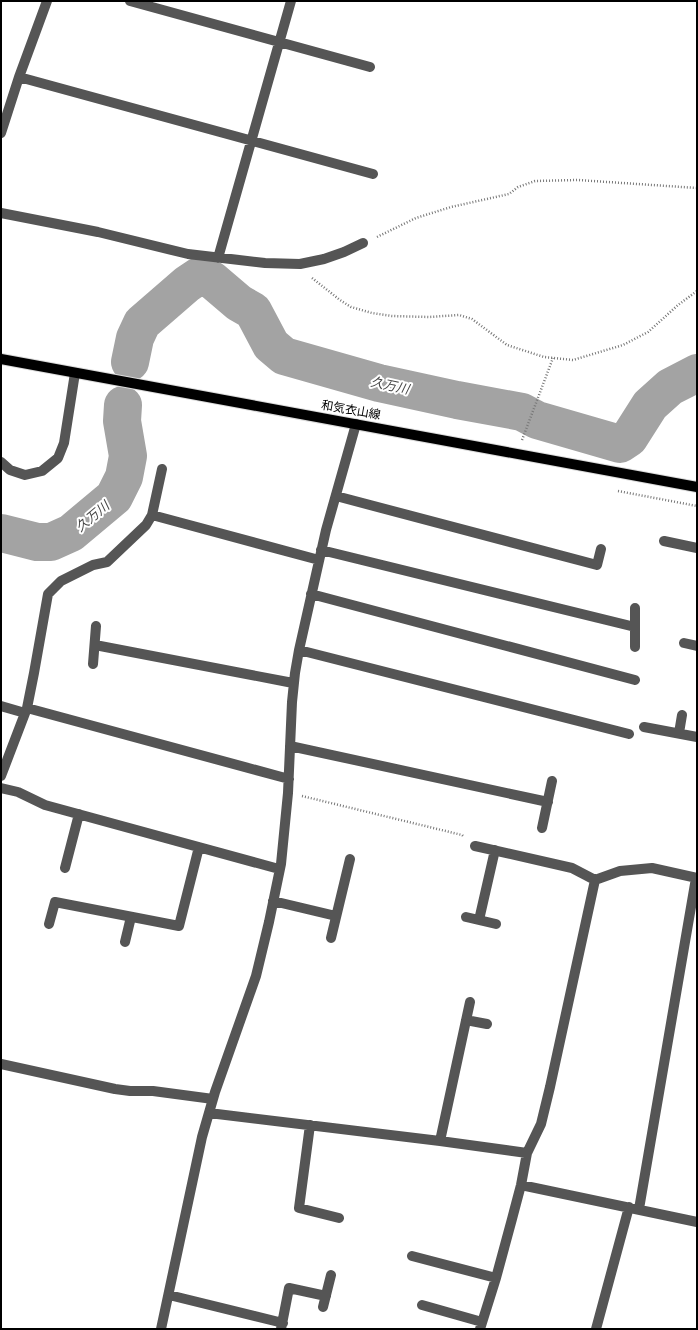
<svg xmlns="http://www.w3.org/2000/svg" width="698" height="1330" font-family="'IBM Plex Sans','Noto Sans JP',sans-serif">
	<rect width="100%" height="100%" fill="#fff"/>
	<g fill="none" stroke-linecap="round" stroke-linejoin="round">
		<path stroke="#a3a3a3" stroke-width="38" d="M130 362 135 338 142 323 187 284 199 276 212 280 239 303 253 311 271 345 284 356 379 383 457 400 522 412 537 420 620 444 629 438 650 405 670 387 697 373
			M1 533 37 542H51L71 533 114 497 124 477 128 456 122 421 123 405"/>
		<defs>
			<path id="major" d="M1 359 697 487"/>
		</defs>
		<use href="#major" stroke="#dbdbdb" stroke-width="12"/>
		<path stroke="#777" stroke-width="2.5" stroke-dasharray="1 2" stroke-linecap="butt" d="M377 237 416 218 451 207 509 194 518 187 535 181 578 180 697 188
			M312 278 340 300 351 307 372 313 392 316 429 317 459 315 472 319 507 345 544 357 573 360 623 345 648 332 678 305 697 291
			M522 440 553 358
			M618 491 697 506
			M302 796 462 835 464 837"/>
		<path stroke="#555" stroke-width="10" d="M130 1 370 67
			M19 77 373 174
			M1 133 19 77 47 1
			M1 213 98 232 188 254 265 263 300 264 324 259 344 252 363 243
			M218 258 291 1
			M1 462 10 470 25 475 42 471 58 458 64 443 75 373
			M336 496 597 565 601 549
			M152 515 319 560
			M664 541 697 548
			M321 550 635 627
			M311 594 635 680
			M684 643 697 646
			M95 645 293 683
			M635 647V608
			M299 650 629 734
			M93 664 96 626
			M1 706 25 713
			M27 708 289 779
			M644 727 697 737
			M679 733 682 715
			M290 746 548 802
			M1 776 27 708 34 673 48 594 61 581 93 565 107 562 146 525 152 515 162 469
			M1 788 18 792 45 805 279 869
			M542 828 552 781
			M475 846 572 868 595 880
			M65 868 79 814
			M273 901 336 916
			M466 917 496 924
			M479 920 495 850
			M49 924 55 902 179 926 199 847
			M331 938 350 859
			M125 942 131 917
			M466 1020 487 1024
			M1 1064 115 1089 130 1091H153L213 1099
			M209 1113 440 1141 527 1153
			M310 1125 299 1208 339 1218
			M440 1141 470 1002
			M521 1185 697 1222
			M639 1209 696 878
			M412 1256 496 1278
			M169 1295 283 1323
			M422 1305 482 1322
			M323 1307 331 1275
			M161 1329 202 1137 215 1092 256 976 269 922 281 864 288 793 292 702 295 673 299 650 326 530 356 424
			M281 1329 289 1288 326 1296
			M480 1329 496 1278 512 1219 521 1185 527 1153 541 1124 550 1087 595 880 620 871 652 868 697 878
			M596 1329 629 1207"/>
		<use href="#major" stroke="#000" stroke-width="10"/>
	</g>
	<g text-anchor="middle" stroke-width="4" stroke-linejoin="round" paint-order="stroke">
		<g font-size="12" fill="#000" stroke="#fff">
			<text transform="translate(351 410) rotate(10)" y="4">和気衣山線</text>
		</g>
		<g font-size="13" font-style="italic" fill="#444" stroke="#fff">
			<text transform="translate(390 385) rotate(12)" y="5">久万川</text>
			<text transform="translate(92 516) rotate(-40)" y="5">久万川</text>
		</g>
	</g>
	<rect width="698" height="1330" fill="none" stroke="#000000" stroke-width="4"/>
</svg>
